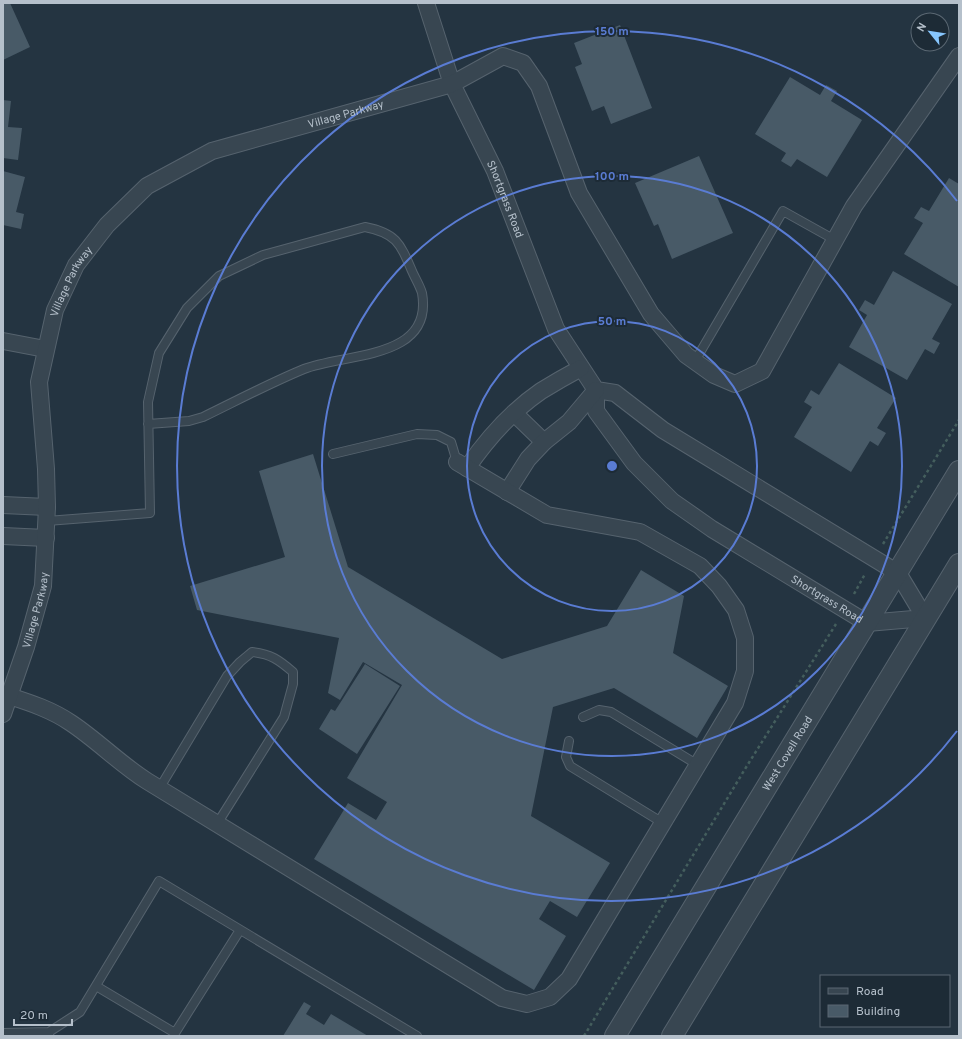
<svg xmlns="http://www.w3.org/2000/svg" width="962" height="1039" font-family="Overpass,sans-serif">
	<rect width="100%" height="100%" fill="#243441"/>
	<path fill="#485a67" d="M3 3H10L30 47 3 60Z
		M620 25 652 108 611 124 604 106 592 111 575 67 582 64 574 43Z
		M790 77 820 95 826 85 837 91 831 101 862 120 827 177 797 159 791 167 781 161 786 153 755 134Z
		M3 100 11 101 8 127 22 128 18 160 3 158Z
		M699 156 733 233 672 259 658 224 654 226 635 183Z
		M3 171 25 177 16 212 24 214 21 229 3 225Z
		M949 178 959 184V287L904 254 923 223 914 218 921 207 929 211Z
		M893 271 952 304 932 339 940 343 934 354 925 349 907 380 849 347 867 315 859 310 865 300 874 305Z
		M839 363 896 398 877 428 886 433 878 446 870 441 851 472 794 437 812 407 804 402 811 390 819 395Z
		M313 454 348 567 502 659 607 626 641 570 684 596 673 653 728 686 697 738 614 688 553 707 531 816 610 863 577 917 550 901 539 919 566 936 534 990 314 859 348 803 376 820 387 802 347 778 402 685 363 662 340 700 328 693 339 638 197 610 190 586 285 557 259 471Z
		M365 664 400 686 357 754 319 729 331 709 335 711Z
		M304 1002 311 1006 306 1014 324 1025 331 1014 368 1036H283Z"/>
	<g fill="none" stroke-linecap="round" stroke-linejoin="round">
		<defs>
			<path id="service" d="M695 361 783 211 835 240
				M333 454 417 434 437 435 451 442 457 462
				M47 521 150 513 148 402 159 353 187 308 219 276 263 255 365 227C396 233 400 243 412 271 415 278 420 286 422 293 434 360 345 353 304 369 270 383 236 401 203 417L189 421 148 424
				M583 717 599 710 611 712 698 765
				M569 741 566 757 570 766 663 823
				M159 789 227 676 240 662 252 652C271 654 279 660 293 672V684L284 717 217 824
				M96 986 175 1033 240 930
				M49 1032 80 1012 159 881 417 1036
				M3 1033 49 1032V1035"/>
			<g id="minor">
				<path id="s1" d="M426 3 452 84 495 171 556 329 596 390V411L634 463 672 501 712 529 867 623 925 618 898 573 663 430 615 393 596 390"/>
				<path d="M3 341 45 349"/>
				<path d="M514 413 544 442"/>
				<path d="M467 468C487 439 512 411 541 391 554 383 568 375 581 368"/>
				<path d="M507 492 528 459 544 442 569 422 596 390"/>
				<path d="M3 505 47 507"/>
				<path d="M3 536 46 538"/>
				<path d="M9 696C31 703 52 710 71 723 98 741 120 764 147 781L502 998 527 1004 550 997 569 979 735 703 745 671V638L736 610 719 586 700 566 640 532 547 515 457 462"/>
				<path id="s2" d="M3 714 26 647 43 586 47 507 46 469 39 382 55 310 76 265 107 225 147 186 212 151 452 84 503 56 523 63 539 86 579 193 651 314 686 355 714 375 735 384 762 371 854 206 959 56"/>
			</g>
			<g id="tertiary">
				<path id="s3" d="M615 1036 959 471"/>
				<path d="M672 1036 959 564"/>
			</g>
		</defs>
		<use href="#service" stroke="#56636e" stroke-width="10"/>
		<use href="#minor" stroke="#56636e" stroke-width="18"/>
		<use href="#tertiary" stroke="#56636e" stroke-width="22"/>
		<path stroke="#445e5d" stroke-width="2.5" stroke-dasharray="3 3" stroke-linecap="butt" d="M883 544 959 420
			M854 594 865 574
			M584 1036 745 769 836 624"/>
		<use href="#service" stroke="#384651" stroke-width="8"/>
		<use href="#minor" stroke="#384651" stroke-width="16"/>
		<use href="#tertiary" stroke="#384651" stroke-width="20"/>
	</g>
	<g fill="none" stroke="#5a7cd3" stroke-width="2">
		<circle cx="612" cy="466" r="145"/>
		<circle cx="612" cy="466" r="290"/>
		<path d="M957 731A435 435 0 1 1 957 201"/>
	</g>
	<g text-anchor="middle" stroke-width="4" stroke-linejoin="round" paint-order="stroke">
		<g font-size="11" fill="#b5c0cb" stroke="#1d2b36">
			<text dy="4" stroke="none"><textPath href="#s2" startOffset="781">Village Parkway</textPath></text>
			<text dy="4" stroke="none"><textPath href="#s1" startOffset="212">Shortgrass Road</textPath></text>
			<text dy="4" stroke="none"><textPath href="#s2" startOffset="445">Village Parkway</textPath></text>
			<text dy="4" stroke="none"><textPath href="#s1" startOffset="747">Shortgrass Road</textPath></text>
			<text dy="4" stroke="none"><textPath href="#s2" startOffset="109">Village Parkway</textPath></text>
			<text dy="4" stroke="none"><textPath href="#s3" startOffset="331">West Covell Road</textPath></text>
		</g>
	</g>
	<circle cx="612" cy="466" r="6" fill="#5a7cd3" stroke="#1d2b36" stroke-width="2"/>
	<g font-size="12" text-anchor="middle" font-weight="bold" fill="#5a7cd3" stroke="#1d2b36" stroke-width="4" stroke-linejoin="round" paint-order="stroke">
		<text x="612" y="35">150 m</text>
		<text x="612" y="180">100 m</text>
		<text x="612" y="325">50 m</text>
	</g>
	<rect width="962" height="1039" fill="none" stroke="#b5c0cb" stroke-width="8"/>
	<rect x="820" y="975" width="130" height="52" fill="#1d2b36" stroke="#5a6772"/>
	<rect x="828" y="988" width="20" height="6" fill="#384651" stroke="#5a6772"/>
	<text x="856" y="995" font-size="12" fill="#b5c0cb">Road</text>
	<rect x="828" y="1005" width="20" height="12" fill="#485a67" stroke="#5a6772"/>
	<text x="856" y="1015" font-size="12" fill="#b5c0cb">Building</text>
	<g transform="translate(930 32) rotate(300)"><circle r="19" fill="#1d2b36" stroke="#5a6772"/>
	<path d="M0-3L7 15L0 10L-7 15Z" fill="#87c6fd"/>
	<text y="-6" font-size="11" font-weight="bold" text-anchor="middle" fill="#b5c0cb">N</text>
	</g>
	<path d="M14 1019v6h58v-6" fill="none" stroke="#b5c0cb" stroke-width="2"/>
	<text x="20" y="1019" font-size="12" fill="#b5c0cb" stroke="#1d2b36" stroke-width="3" paint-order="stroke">20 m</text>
</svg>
